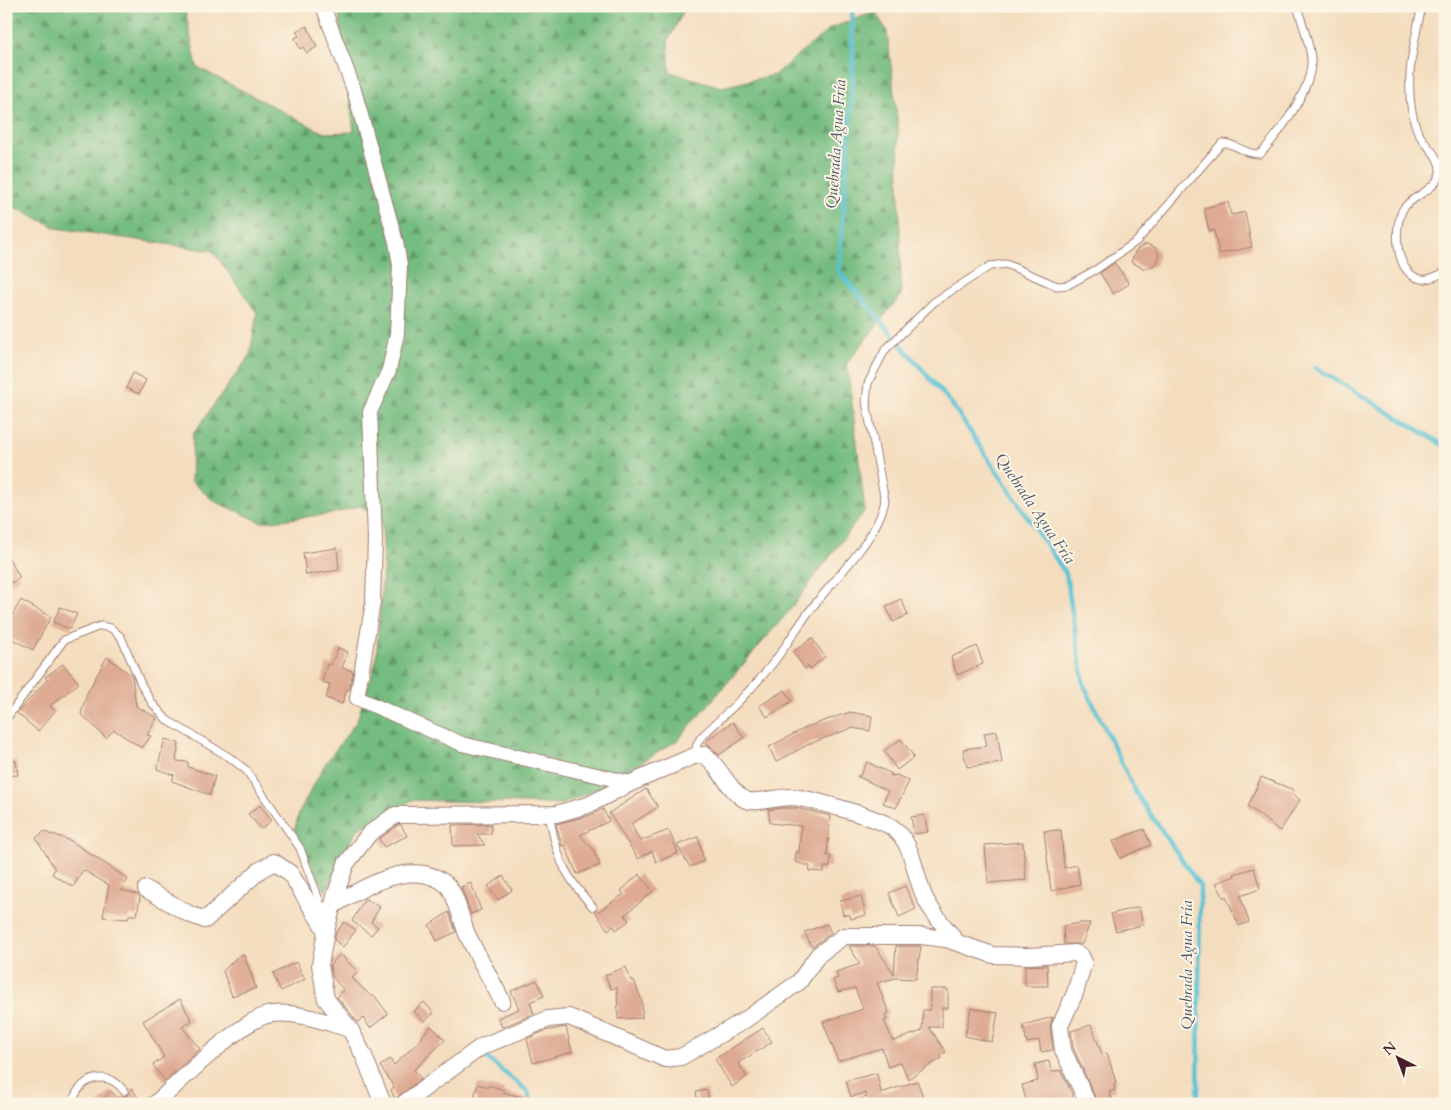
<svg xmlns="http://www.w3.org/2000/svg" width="1451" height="1110" font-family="Cardo,serif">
	<defs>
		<pattern id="forest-firs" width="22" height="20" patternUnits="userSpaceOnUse" patternTransform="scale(1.25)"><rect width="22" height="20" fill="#75bc80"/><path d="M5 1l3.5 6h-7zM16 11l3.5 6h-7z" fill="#629869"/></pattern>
	</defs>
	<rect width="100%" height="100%" fill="#fcf5e5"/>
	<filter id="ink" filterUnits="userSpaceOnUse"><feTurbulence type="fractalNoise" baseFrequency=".02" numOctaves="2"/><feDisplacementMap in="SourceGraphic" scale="10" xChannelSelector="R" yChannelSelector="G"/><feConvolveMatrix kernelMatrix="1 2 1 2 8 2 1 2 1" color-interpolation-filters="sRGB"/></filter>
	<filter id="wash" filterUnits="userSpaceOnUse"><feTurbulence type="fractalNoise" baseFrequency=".0096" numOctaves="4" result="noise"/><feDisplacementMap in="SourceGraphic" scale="20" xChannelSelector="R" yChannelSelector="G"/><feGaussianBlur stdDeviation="1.12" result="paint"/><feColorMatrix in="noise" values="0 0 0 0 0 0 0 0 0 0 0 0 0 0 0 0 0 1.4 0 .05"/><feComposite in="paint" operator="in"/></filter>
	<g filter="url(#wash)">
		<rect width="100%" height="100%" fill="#f4ddbe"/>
		<path fill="url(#forest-firs)" stroke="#606e56" d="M6 6H184L197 67 324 133 354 132 338 6H686L668 41 670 72 722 87 774 75 831 28 875 12 887 31 898 127 901 295 847 363 865 510 789 611 678 740 602 786 563 804 412 800 357 830 326 891 294 832 299 813 325 764 357 721 376 661 384 560 382 523 379 518 361 506 331 514 261 522 214 501 191 481 193 434 250 355 257 313 213 251 57 228 6 203Z"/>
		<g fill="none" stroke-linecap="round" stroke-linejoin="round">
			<path stroke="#5ac2d6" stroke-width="4.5" d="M852 6 853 76 839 272 951 403 1066 574 1084 685 1136 793 1200 886 1198 1104
				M1316 368 1445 446
				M482 1054 527 1091 533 1104"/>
		</g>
		<g id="blocks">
			<path fill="#deaa92" d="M307 26 317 47 307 53 303 47 300 49 295 38 299 36 296 31Z
				M1228 202 1231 215 1245 212 1252 247 1219 254 1214 230 1209 231 1204 208Z
				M1146 244 1155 247 1159 254 1155 265 1145 269 1131 262 1136 250Z
				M1115 263 1129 284 1113 294 1100 273Z
				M133 373 146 380 139 394 126 388Z
				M337 548 339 570 306 575 303 553Z
				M6 553 20 578 6 586Z
				M901 599 908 615 893 622 886 606Z
				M21 600 51 617 33 650 6 636V626Z
				M60 607 77 614 70 629 53 622Z
				M812 638 825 657 810 669 808 666 805 669 793 652Z
				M977 646 983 664 957 675 951 657Z
				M338 648 348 652 342 668 353 671 349 690 347 689 342 704 326 698 330 684 322 682 327 664 331 665Z
				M107 657 132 676 136 706 157 718 147 735 151 736 142 748 114 730 106 738 81 714 87 693Z
				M63 664 79 683 50 706 55 711 38 731 17 713 47 680 45 677Z
				M785 690 792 701 767 717 759 706Z
				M850 712 872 716 870 731 852 728 809 744 776 762 769 747 809 726Z
				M733 722 744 738 719 755 705 741Z
				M997 731 1002 763 967 767 963 749 987 746 984 733Z
				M165 739 179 743 176 761 188 762V767L215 776 210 795 172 781 174 775 157 769Z
				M901 739 914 757 897 770 884 751Z
				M6 761H16L18 775 6 776Z
				M867 762 892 774 890 776 897 775 909 781 896 808 883 803 888 791 857 776H860Z
				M1261 777 1294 790 1293 794 1300 800 1280 831 1248 806Z
				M646 789 658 807 631 824 640 841 669 830 678 853 656 862 652 851 638 859 609 813Z
				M260 805 272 820 261 829 248 814Z
				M781 808H797L830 816 827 856H831L830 867H824V872L809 871 810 866 795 862 796 852H799L801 826 770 823 768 810Z
				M603 809 609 821 580 835 593 849 600 865 577 874 565 845 562 846 556 824 591 815Z
				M924 815 928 832 914 834 911 817Z
				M491 824V834H477L485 845 453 846 452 825Z
				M398 825H401L407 836 384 847 379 839Z
				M1144 829 1151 845 1120 858 1113 841Z
				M1061 830 1064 868 1077 865 1080 884 1051 891 1044 831Z
				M45 831 51 835 53 834 71 841 128 879 121 890 137 894 140 897 137 915H129L128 919 103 917 109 885 83 870 73 887 52 874 55 869 36 838Z
				M698 837 704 861 690 867 677 845Z
				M1023 842 1026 880 988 883 985 845Z
				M1254 868 1260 889 1240 896 1249 922 1239 926 1226 896 1224 898 1216 883 1235 876 1234 874Z
				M639 874 653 891 625 915 629 921 616 930 614 926 608 930 596 913 624 894 621 891Z
				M503 876 512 890 498 900 488 886Z
				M471 883 481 910 471 914 461 887Z
				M905 886 916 909 899 917 889 893Z
				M861 896 866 915 851 919 849 914 843 915 840 901Z
				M365 899 380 907 371 922 378 927 371 935 352 921Z
				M1139 907 1143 925 1116 931 1111 914Z
				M449 912 456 932 437 941 429 925Z
				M344 922 356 930 343 947 334 940 336 933Z
				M1080 923H1090L1082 944H1064L1063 926Z
				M827 924 831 933 812 947 804 932Z
				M849 946H875L894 974 896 946H921L916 979 895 978 877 983 889 1013 885 1015 887 1020 884 1021 893 1041 922 1031 923 1010H930V989H948V1008H942V1027H929L946 1052 941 1055 942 1058 908 1079 901 1062 888 1067 882 1048 838 1061 834 1050 823 1022 863 1009 855 988 838 992 833 980 838 978 836 972 860 964Z
				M340 954 358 972 352 978 372 997 374 995 388 1014 370 1028 363 1018 358 1022 356 1020 337 997 344 990 333 978 330 965Z
				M239 955H244L256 988 232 996 223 971Z
				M296 962 305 979 281 991 273 974Z
				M1047 965 1048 986H1025V966Z
				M626 967 631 981 634 980 642 1001V1018L618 1019 617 987 611 989 605 975Z
				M537 980 544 996 530 1002 534 1014 502 1027 498 1018 519 1009 511 991Z
				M180 999 192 1021 182 1027 200 1049 165 1081 153 1065 164 1057 143 1021Z
				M424 1002 434 1013 424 1022 414 1011Z
				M971 1008 998 1013 992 1042 965 1036Z
				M1053 1017 1050 1027 1053 1050 1041 1052 1039 1040 1027 1043 1023 1025Z
				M1091 1025 1102 1054 1107 1053 1116 1082 1114 1083 1115 1090 1109 1092 1114 1104H1098L1073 1047 1071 1031Z
				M431 1026 445 1040 414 1070 421 1079 395 1099 391 1090 394 1087 380 1066 390 1059 394 1065 423 1037 422 1036Z
				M566 1027 572 1052 533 1063 527 1039 544 1031Z
				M763 1028 772 1042 738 1063 747 1077 732 1087 715 1059Z
				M1049 1061 1051 1072 1061 1070 1072 1094 1073 1104H1027L1022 1085 1038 1081 1035 1064Z
				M877 1073 881 1093 917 1081 926 1104H854V1101L867 1097 865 1093 851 1097 846 1081Z
				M478 1084 488 1087 489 1085 504 1090 503 1092 532 1100V1104H475L477 1098 474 1097Z
				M132 1088 142 1104H98L111 1091 119 1099 127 1095Z
				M707 1090 709 1102 698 1104 696 1092Z"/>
		</g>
	</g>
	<g filter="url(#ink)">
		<use href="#blocks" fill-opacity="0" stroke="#9f7e74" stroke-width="1"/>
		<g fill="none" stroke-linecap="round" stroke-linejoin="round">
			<defs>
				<path id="service" d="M1422 6C1413 46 1402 90 1417 130 1422 144 1442 156 1440 172 1437 191 1412 195 1403 209 1394 227 1395 264 1413 276 1425 283 1434 277 1445 272
					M6 719 64 640 100 626 111 628 121 637 141 684 152 703 167 720 229 757 246 770 300 848 326 919
					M695 755 697 744 701 737C727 713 751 691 773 663 788 644 800 622 815 604 838 575 878 537 885 501L866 402 868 383 885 350 934 302 990 266 1006 264 1057 286 1068 285 1097 269 1137 241 1222 143C1236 143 1245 155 1260 154 1279 134 1314 87 1311 58 1309 41 1302 23 1297 6
					M549 814C557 858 563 874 593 907
					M77 1104 74 1098C83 1076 109 1070 124 1091"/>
				<path id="minor" d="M323 6 354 90 396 242 400 265 397 334 389 370 370 412 375 539 373 602 357 698 462 744 631 783"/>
				<path id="tertiary" d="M146 889 189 914 205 920 260 870 274 862 290 873 326 931 320 965 326 999 350 1029 364 1056 383 1104
					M331 907C361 888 414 856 447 885 455 892 462 922 467 934 478 957 491 979 502 1001
					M326 931 336 893 346 864 369 834 395 815 556 814 588 805 631 783 694 756 705 755C720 767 729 791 746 800 755 804 780 797 791 797 809 798 879 818 893 828 915 844 914 878 926 900 933 914 945 927 955 940
					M155 1104C178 1084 244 1016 272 1014 298 1011 325 1022 350 1029
					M403 1104 481 1047 548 1019 569 1017 665 1059 681 1057 745 1020 799 982 818 955 844 936H921L946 939 993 955 1029 956 1075 953 1081 956 1084 962 1075 993 1060 1026 1063 1050 1088 1104"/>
			</defs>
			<use href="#service" stroke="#9f7e74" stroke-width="9"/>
			<use href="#minor" stroke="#9f7e74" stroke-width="16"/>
			<use href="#tertiary" stroke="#9f7e74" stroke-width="18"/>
			<use href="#service" stroke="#fff" stroke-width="7"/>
			<use href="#minor" stroke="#fff" stroke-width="14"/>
			<use href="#tertiary" stroke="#fff" stroke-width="16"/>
		</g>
	</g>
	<g text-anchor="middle" stroke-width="4" stroke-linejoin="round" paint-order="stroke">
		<g font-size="16" font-style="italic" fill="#505867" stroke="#fcf5e5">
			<text transform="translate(835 144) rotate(-86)" y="6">Quebrada Agua Fría</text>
			<text transform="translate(1036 508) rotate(56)" y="6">Quebrada Agua Fría</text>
			<text transform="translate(1186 965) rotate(-90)" y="6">Quebrada Agua Fría</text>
		</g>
	</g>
	<rect width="1451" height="1110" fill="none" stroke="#fcf5e5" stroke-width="25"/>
	<g transform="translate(1398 1058) rotate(318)" stroke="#fcf5e5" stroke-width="4" paint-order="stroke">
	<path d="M0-4L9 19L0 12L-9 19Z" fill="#4a1f2b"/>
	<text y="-8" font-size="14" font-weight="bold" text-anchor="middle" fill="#4a1f2b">N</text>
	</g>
</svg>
